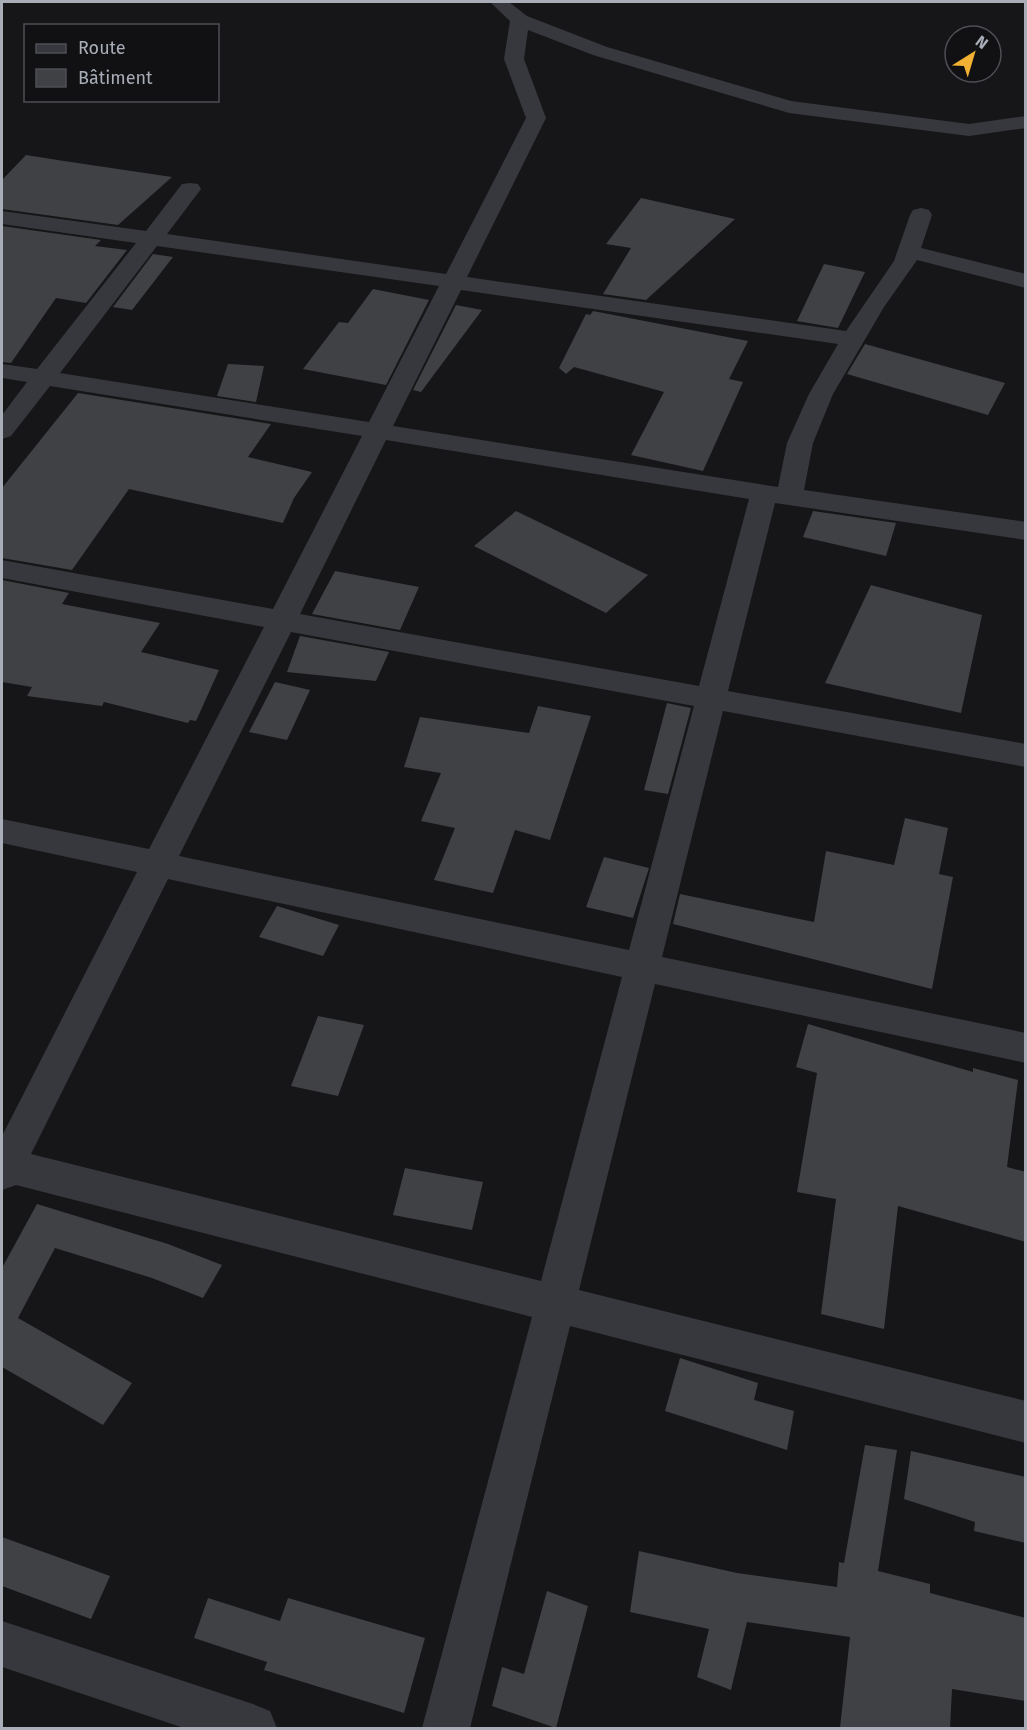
<svg xmlns="http://www.w3.org/2000/svg" width="1027" height="1730" font-family="'Fira Sans',sans-serif">
	<rect width="100%" height="100%" fill="#161618"/>
	<path fill="#404145" d="M26 155 64 161 172 177 118 225 2 209V180Z
		M641 198 735 219 646 300 603 294 631 248 606 244Z
		M2 226 101 240 95 246 127 250 86 303 56 298 11 363 2 362Z
		M153 254 173 257 132 310 113 307Z
		M824 264 865 272 838 328 797 321Z
		M373 289 429 300 386 385 303 369 339 322 348 323Z
		M456 305 482 310 421 392 413 390Z
		M593 311 748 341 729 379 743 382 703 471 631 455 664 392 574 367 566 374 559 368 586 314 590 315Z
		M865 344 1005 383 988 415 847 374Z
		M228 364 264 366 256 402 217 396Z
		M78 393 271 424 248 457 312 472 294 498 283 523 129 489 72 570 2 558V488Z
		M516 511 648 575 606 613 474 546Z
		M813 511 896 523 886 556 803 537Z
		M335 571 419 587 400 630 312 614Z
		M2 580 69 593 62 604 160 623 141 652 219 670 196 721 190 720 188 723 104 702 102 706 27 696 32 687 2 682Z
		M871 585 982 615 961 713 825 683Z
		M300 636 389 652 376 681 287 672Z
		M275 682 310 690 287 740 249 732Z
		M667 703 691 708 668 794 644 790Z
		M538 706 591 716 550 840 515 830 493 893 434 880 455 828 421 821 441 773 404 767 420 717 529 733Z
		M905 818 948 828 939 874 953 877 932 989 673 924 680 894 814 922 826 851 894 865Z
		M604 857 649 868 633 918 586 907Z
		M277 906 339 925 323 956 259 937Z
		M318 1016 364 1025 338 1096 291 1086Z
		M808 1024 973 1072V1068L1018 1080 1007 1167 1026 1172V1242L898 1206 884 1329 821 1314 836 1199 797 1192 817 1073 796 1067Z
		M405 1168 483 1182 472 1230 393 1215Z
		M37 1204 168 1244 222 1265 203 1298 152 1278 55 1248 18 1318 132 1383 103 1425 2 1367V1268Z
		M680 1358 758 1383 754 1400 794 1411 787 1450 665 1411Z
		M865 1445 897 1450 878 1571 930 1584V1593L1026 1618V1701L952 1689 950 1728H840L850 1637 747 1622 731 1690 697 1677 709 1629 630 1612 639 1551 737 1573 837 1587 839 1562 844 1563Z
		M911 1451 1026 1477V1543L974 1531 975 1522 904 1499Z
		M2 1537 110 1576 91 1619 2 1586Z
		M547 1591 588 1606 556 1728 492 1706 502 1667 524 1674Z
		M208 1598 280 1621 288 1598 425 1638 404 1713 264 1670 267 1662 194 1638Z"/>
	<g fill="none" stroke-linecap="round" stroke-linejoin="round">
		<path fill="#37383d" fill-rule="evenodd" d="M490 2H509L527 16 607 47 791 101 969 124 1026 116V128L969 136 789 113 593 55 528 30 524 59 546 118 467 277 846 331 894 261 910 215 913 210 921 208 929 210 932 215 921 248 1026 274V288L917 260 884 307 833 394 813 443 804 490 1026 522V540L775 503 728 691 1026 744V767L723 711 662 957 1026 1033V1063L655 984 579 1290 1026 1401V1443L570 1326 470 1728H422L532 1317 16 1185 2 1190V1136L137 872 2 843V819L149 849 264 627 2 578V560L273 609 362 436 50 386 11 436 2 439V415L27 382 2 378V364L37 369 136 243 2 224V211L146 231 182 184 190 183 198 184 201 189 167 234 446 274 526 118 504 59 510 21ZM157 246 439 286 369 422 60 373ZM461 290 838 344 809 394 787 443 778 487 393 426ZM386 440 749 499 699 686 300 614ZM291 632 694 706 629 950 179 856ZM168 879 622 977 541 1281 31 1154Z
			M2 1621 253 1704 270 1711 277 1728H184L2 1667Z"/>
	</g>
	<rect width="1027" height="1730" fill="none" stroke="#a8adb8" stroke-width="6"/>
	<rect x="24" y="24" width="195" height="78" fill="#111113" stroke="#4d4f55" stroke-width="1.5"/>
	<rect x="36" y="44" width="30" height="9" fill="#37383d" stroke="#4d4f55" stroke-width="1.5"/>
	<text x="78" y="54" font-size="18" fill="#a8adb8">Route</text>
	<rect x="36" y="69" width="30" height="18" fill="#404145" stroke="#4d4f55" stroke-width="1.5"/>
	<text x="78" y="84" font-size="18" fill="#a8adb8">Bâtiment</text>
	<g transform="translate(973 54) rotate(37)"><circle r="28" fill="#111113" stroke="#4d4f55" stroke-width="1.5"/>
	<path d="M0-4.5L10 22L0 15L-10 22Z" fill="#f2b134"/>
	<text y="-9" font-size="16" font-weight="bold" text-anchor="middle" fill="#a8adb8">N</text>
	</g>
</svg>
